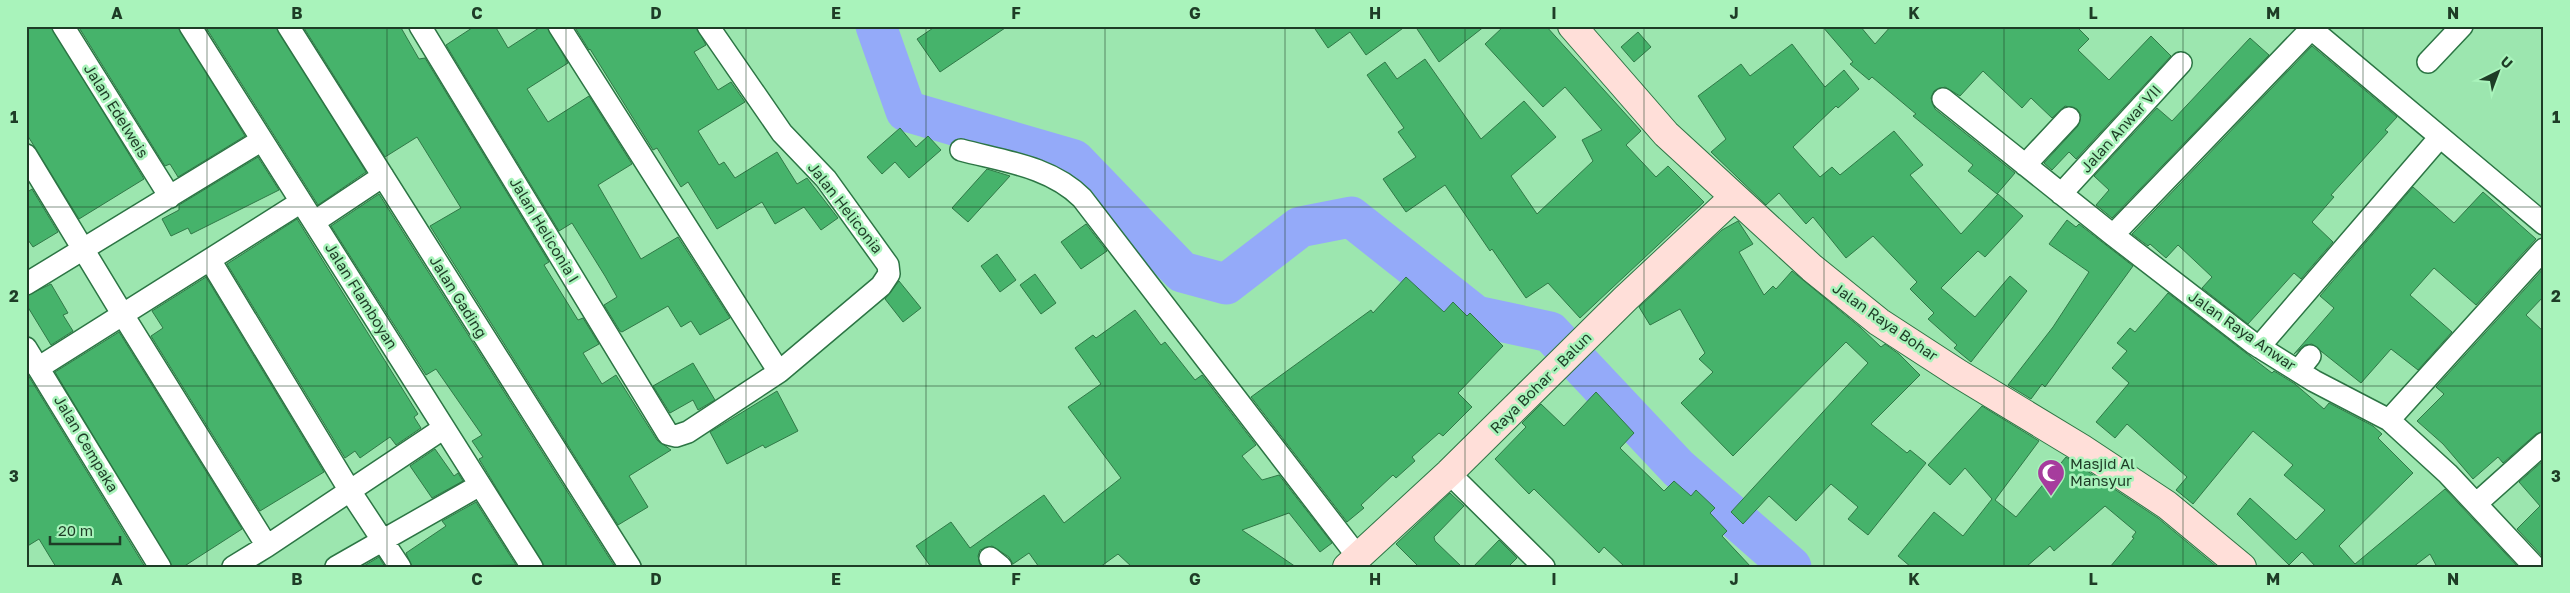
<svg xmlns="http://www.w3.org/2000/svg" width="2570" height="593" font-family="'Golos Text',sans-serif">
	<rect width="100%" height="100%" fill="#9ce6af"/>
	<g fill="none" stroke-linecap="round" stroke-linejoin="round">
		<path stroke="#94aaf9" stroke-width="41" d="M876 26 906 111 1074 160 1182 272 1226 284 1300 227 1351 217 1476 316 1550 332 1678 468 1791 567"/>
	</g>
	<path fill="#46b36b" stroke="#307947" d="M26 26H51L144 179 79 219 26 133Z
		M78 26H178L245 136 178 177 170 164 165 166Z
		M205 26H276L366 172 318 205Z
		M306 26H400L419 59 425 58 549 262 544 265 578 320 583 318 599 344 583 353 602 384 616 375 657 440 671 450 629 476 648 507 618 525 430 226 461 208 417 137 385 157 304 28Z
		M475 26H495L508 48 542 26H547L568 63 527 89 548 122 589 96 632 164 598 185 641 259 678 237 730 318 700 335 691 321 681 327 668 306 622 332 620 331 604 305 617 297 605 276 572 223 559 231 446 45Z
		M574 26H696L706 45 694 52 718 90 731 82 745 102 698 131 719 165 724 162 735 178 777 152 797 184 807 178 838 218 821 230 804 207 775 224 762 202 717 229 688 182 681 187 657 148 653 150 590 49 589 50Z
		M936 26H1008L940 72 917 39Z
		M1313 26H1406L1366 55 1350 32 1328 48Z
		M1415 26H1485L1439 62Z
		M1504 26H1546L1641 131 1626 145 1656 177 1668 166 1704 202 1580 318 1548 283 1526 298 1492 249 1490 251 1445 185 1406 212 1383 179 1416 157 1398 132 1404 128 1367 75 1385 62 1397 79 1425 59 1481 139 1524 101 1556 137 1511 176 1537 214 1593 161 1582 140 1602 130 1565 87 1543 107 1485 44Z
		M1822 26H1860L1875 44 1891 26H2076L2089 39 2078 50 2109 80 2151 36 2171 56 2076 159 2069 152 2052 170 2044 163 2078 126 2081 115 2077 109 2065 106 2052 118 2031 98 2022 108 1983 71 1960 96 1945 87 1934 91 1931 98 1935 109 2015 173 1997 194 1968 171 1973 165 1913 116 1916 114 1872 77 1869 80 1850 64 1853 62Z
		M1638 32 1651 47 1634 62 1621 47Z
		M2250 38 2269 55 2112 218 2096 205 2109 190 2094 176 2157 108 2172 121Z
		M1792 44 1825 87 1844 70 1859 89 1838 108 1836 106 1793 147 1820 177 1832 167 1840 175 1894 131 1923 165 1910 175 1961 234 1998 194 2023 216 1985 257 1978 251 1941 288 1975 317 2010 276 2027 291 1971 362 1954 348 1957 345 1928 319 1934 313 1910 289 1917 282 1873 236 1846 258 1813 217 1806 224 1779 193 1766 205 1711 152 1726 139 1698 96 1741 64 1750 76Z
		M2312 46 2397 117 2385 130 2388 132 2331 195 2334 197 2312 222 2333 242 2301 279 2294 273 2248 324 2202 288 2212 277 2178 245 2166 258 2150 244 2148 246 2132 234Z
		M900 128 916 147 928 136 941 150 909 178 895 162 882 174 867 157Z
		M258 157 279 190 191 234 188 228 171 236 162 219 179 210V205Z
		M987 169 1010 176 968 222 952 208Z
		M2413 187 2454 223 2483 192 2536 239 2476 305 2434 268 2410 295 2452 332 2418 370 2391 349 2361 383 2312 344 2305 345 2294 354 2334 308 2320 296Z
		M32 189 58 232 33 247 26 237V193Z
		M379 194 615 567H544L479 459 483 457 472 441 482 435 436 369 426 375 331 226Z
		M297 219 418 414 414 417 421 428 396 445 390 437 360 458 355 451 345 458 227 264Z
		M2067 220 2076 227 2079 224 2133 266 2045 387 2042 384 2031 399 2008 385 2053 327 2089 272 2049 244Z
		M1738 221 1753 244 1739 252 1764 295 1773 286 1776 289 1792 271 1860 327 1881 347 1885 344 1899 354 1920 375 1871 424 1907 453 1910 450 1926 463 1868 535 1848 519 1858 507 1831 484 1796 521 1769 496 1743 524 1731 512 1868 363 1846 342 1733 456 1681 403 1713 372 1699 359 1705 353 1680 309 1650 325 1639 307 1722 230Z
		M1086 224 1107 251 1081 269 1061 242Z
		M997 254 1016 280 1000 292 981 266Z
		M2544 268V296L2526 315 2544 332V431L2536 434 2503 463 2498 457 2473 479 2443 444 2417 421 2444 394 2436 387Z
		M1035 274 1056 303 1041 314 1020 285Z
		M206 277 324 472 260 511 151 336 163 328 152 311Z
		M1406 277 1444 312 1453 302 1467 316 1470 313 1503 346 1458 393 1472 407 1443 436 1439 433 1412 457 1415 461 1396 478 1393 475 1361 505 1364 508 1347 522 1251 397 1371 310 1373 313Z
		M899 281 921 308 903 322 885 299Z
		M51 284 68 313 63 315 73 331 51 345 26 304V296Z
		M2168 293 2272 373 2274 371 2295 384 2324 409 2329 403 2373 426 2382 434 2378 438 2413 473 2339 546 2355 564 2445 489 2518 567H2437L2430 554 2413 567H2316L2302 552 2289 565 2237 514 2250 498 2296 540 2325 510 2284 475 2293 465 2253 431 2193 504 2176 490 2187 477 2127 424 2115 438 2096 422 2129 383 2112 368 2127 351 2117 343 2130 328 2135 332Z
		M1135 310 1161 345 1165 342 1195 380 1202 375 1256 445 1242 456 1262 480 1279 475 1332 543 1320 552 1289 513 1242 530 1296 567H1132L1118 554 1100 567H1039L1029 553 1013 564 1009 557 992 546 980 550 978 556 981 567H931L916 546 951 522 970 548 1044 495 1064 523 1121 478 1068 407 1101 384 1075 348 1093 335 1096 338Z
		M119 332 242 529 183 567H172L55 372Z
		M693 363 715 400 698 410 693 400 670 413 653 386Z
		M26 375H28L145 567H56L39 539 26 547Z
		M777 391 798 431 765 448 763 445 727 464 710 432Z
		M1596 392 1634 433 1620 448 1664 491 1674 481 1691 496 1696 490 1715 508 1710 513 1727 531 1722 536 1751 567H1625L1604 547 1599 553 1534 489 1529 494 1495 459 1526 427 1522 423 1541 404 1564 426Z
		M1982 406 2039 441 1995 500 2016 517 2066 457 2158 518 2217 567H2110L2134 538 2132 537 2136 532 2105 506 2054 551 2050 546 2026 567H1911L1898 556 1934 512 1963 536 1992 499 1965 468 1950 485 1928 465Z
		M435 449 454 476 458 473 463 481 432 498 410 466Z
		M2544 460V558L2517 529 2540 506 2519 482Z
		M1450 493 1464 506 1434 537 1435 541 1462 567H1419L1396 544Z
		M476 502 516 565 412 567 406 553 446 526 442 521Z
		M1499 540 1517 558 1508 567H1473Z
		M379 557 385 567H362Z"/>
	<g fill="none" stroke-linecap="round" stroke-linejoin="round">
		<defs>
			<path id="street" d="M63 26 170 197
				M190 26 532 567
				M288 26 630 567
				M420 26 668 434 676 436 688 432 779 372 559 26
				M708 26 782 133 826 179 888 265 889 274 881 286 779 372
				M2308 26 2544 224
				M2428 62 2462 26
				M1943 99 2113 235 2253 343 2314 381 2389 420 2448 474 2535 567
				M961 150C1002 161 1050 166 1082 198L1358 557
				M26 155 123 315 267 546 444 428
				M2025 165 2069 118
				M2061 194 2181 63
				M314 222 383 176
				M2113 235 2311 29
				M210 260 350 491 400 567
				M26 284 262 140
				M2259 347 2440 137
				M26 348 160 567
				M38 368 301 202
				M2298 371 2310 356
				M2389 420 2544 249
				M1449 473 1544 567
				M2477 503 2544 443
				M990 558 1001 567
				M233 567 267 546
				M336 567 480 485"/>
			<path id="secondary" d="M1572 26 1666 134 1812 268 1879 322 1959 374 2081 448 2167 505 2242 567
				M1347 567 1449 473 1625 299 1733 198"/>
		</defs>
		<use href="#street" stroke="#2c7544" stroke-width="24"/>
		<use href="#secondary" stroke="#2c7544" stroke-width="30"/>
		<use href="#street" stroke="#fff" stroke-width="21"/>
		<use href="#secondary" stroke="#ffdfd9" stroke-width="28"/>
	</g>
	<path fill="none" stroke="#1e3c26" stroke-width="1" stroke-opacity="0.55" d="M207 26V567M387 26V567M566 26V567M746 26V567M926 26V567M1105 26V567M1285 26V567M1465 26V567M1644 26V567M1824 26V567M2004 26V567M2183 26V567M2363 26V567M26 207H2544M26 386H2544"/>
	<defs>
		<symbol id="mosque-pin" viewBox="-11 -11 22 30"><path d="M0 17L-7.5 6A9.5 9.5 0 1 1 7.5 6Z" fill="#a63c9d" stroke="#a9f3bb"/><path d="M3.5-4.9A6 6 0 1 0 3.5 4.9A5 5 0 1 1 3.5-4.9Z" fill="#fff"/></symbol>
	</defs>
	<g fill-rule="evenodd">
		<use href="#mosque-pin" x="2035" y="457" width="32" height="43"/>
	</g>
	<g text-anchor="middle" stroke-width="5" stroke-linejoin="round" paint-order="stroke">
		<g font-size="15" fill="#1e3c26" stroke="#a9f3bb">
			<text transform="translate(116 111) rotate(58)" y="5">Jalan Edelweis</text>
			<text transform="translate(2121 129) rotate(-48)" y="5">Jalan Anwar VII</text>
			<text transform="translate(845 208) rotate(52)" y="5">Jalan Heliconia</text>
			<text transform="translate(544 230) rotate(59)" y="5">Jalan Heliconia I</text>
			<text transform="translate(361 296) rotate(58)" y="5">Jalan Flamboyan</text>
			<text transform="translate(458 297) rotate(58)" y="5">Jalan Gading</text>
			<text transform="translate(1885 322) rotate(35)" y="5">Jalan Raya Bohar</text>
			<text transform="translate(2242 331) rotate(35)" y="5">Jalan Raya Anwar</text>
			<text transform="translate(1541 383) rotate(-45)" y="5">Raya Bohar - Balun</text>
			<text transform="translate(86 444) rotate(59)" y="5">Jalan Cempaka</text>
		</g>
		<g font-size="15" fill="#1e3c26" stroke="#a9f3bb" text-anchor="start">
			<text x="2070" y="469">Masjid Al<tspan x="2070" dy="17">Mansyur</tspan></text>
		</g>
	</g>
	<rect width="2570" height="593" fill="none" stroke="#a9f3bb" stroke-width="55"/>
	<g transform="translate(2498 72) rotate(42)" stroke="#a9f3bb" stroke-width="4" paint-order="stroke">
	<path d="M0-4L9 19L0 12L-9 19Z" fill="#1e3c26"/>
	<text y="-8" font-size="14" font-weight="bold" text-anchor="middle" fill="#1e3c26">U</text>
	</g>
	<path d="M50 536v8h70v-8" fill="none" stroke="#1e3c26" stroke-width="2.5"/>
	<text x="58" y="536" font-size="15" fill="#1e3c26" stroke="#a9f3bb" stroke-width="4" paint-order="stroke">20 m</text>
	<rect x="28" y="28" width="2514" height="538" fill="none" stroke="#1e3c26" stroke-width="2"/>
	<g font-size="16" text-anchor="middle" font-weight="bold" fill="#1e3c26">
		<text x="117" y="19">A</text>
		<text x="297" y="19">B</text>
		<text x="477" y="19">C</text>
		<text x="656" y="19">D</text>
		<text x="836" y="19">E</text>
		<text x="1016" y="19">F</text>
		<text x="1195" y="19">G</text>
		<text x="1375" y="19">H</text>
		<text x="1554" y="19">I</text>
		<text x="1734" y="19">J</text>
		<text x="1914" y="19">K</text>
		<text x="2093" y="19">L</text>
		<text x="2273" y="19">M</text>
		<text x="2453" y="19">N</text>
		<text x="14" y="123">1</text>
		<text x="2556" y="123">1</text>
		<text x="14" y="302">2</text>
		<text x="2556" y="302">2</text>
		<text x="14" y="482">3</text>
		<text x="2556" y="482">3</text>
		<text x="117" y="585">A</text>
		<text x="297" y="585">B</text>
		<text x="477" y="585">C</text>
		<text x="656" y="585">D</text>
		<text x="836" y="585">E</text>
		<text x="1016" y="585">F</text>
		<text x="1195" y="585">G</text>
		<text x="1375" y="585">H</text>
		<text x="1554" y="585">I</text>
		<text x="1734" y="585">J</text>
		<text x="1914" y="585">K</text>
		<text x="2093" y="585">L</text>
		<text x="2273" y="585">M</text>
		<text x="2453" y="585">N</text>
	</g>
</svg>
